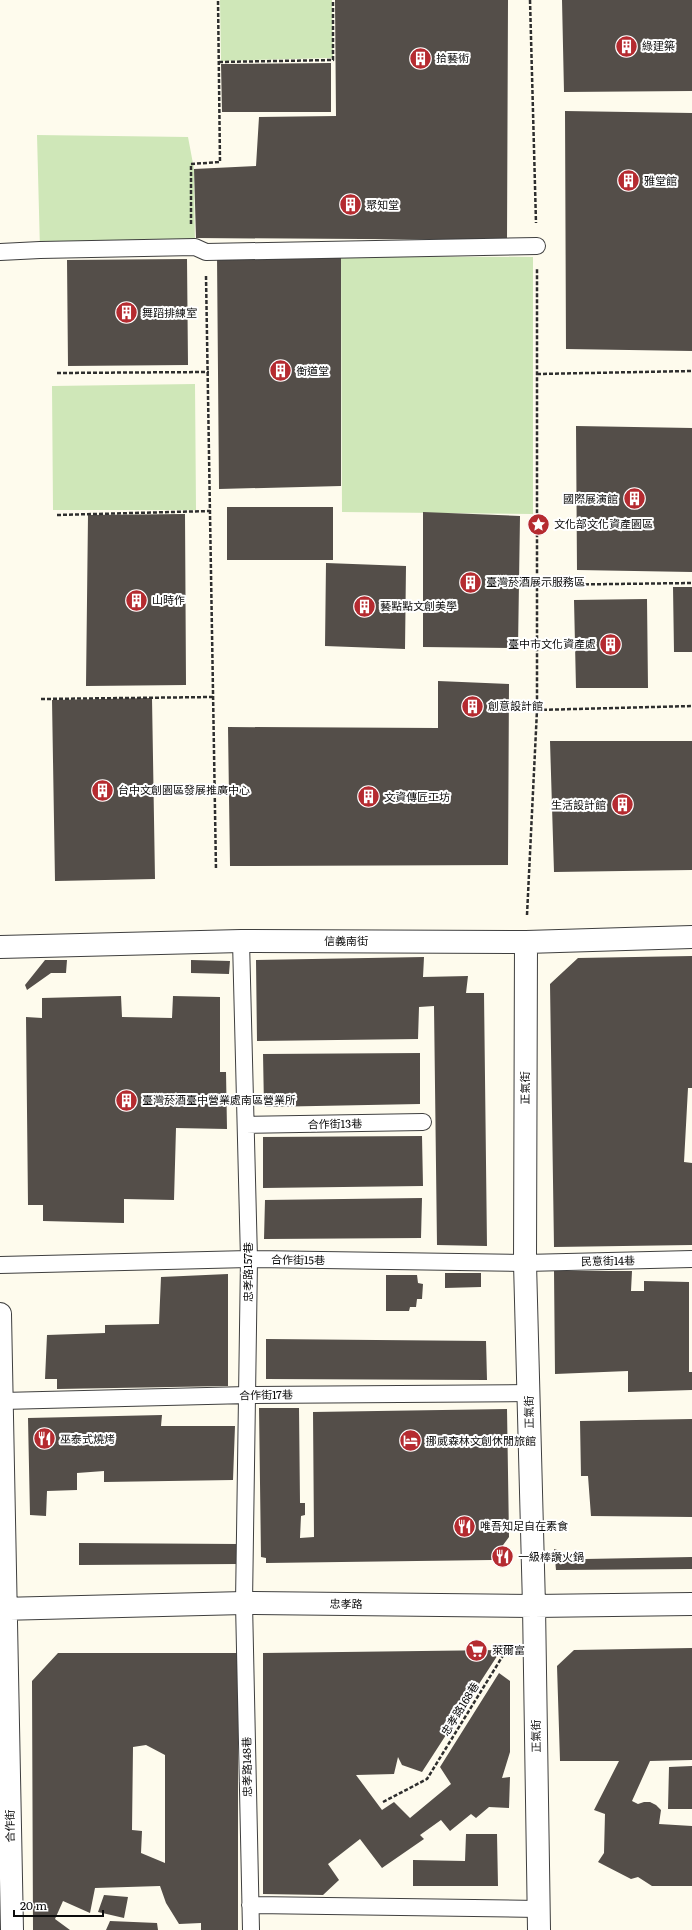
<svg xmlns="http://www.w3.org/2000/svg" width="692" height="1930" font-family="Literata,'Noto Sans TC',serif">
	<rect width="100%" height="100%" fill="#fefbed"/>
	<path fill="#cfe7b8" d="M220 0H332L333 58 221 61Z
		M37 135 188 137 194 169 195 247 40 250Z
		M341 256 533 257V514L342 512Z
		M195 384 196 510H53L52 386Z"/>
	<path fill="#544e49" fill-rule="evenodd" d="M335 0H508L507 240 196 238 194 169 256 166 259 117 336 116Z
		M562 0H692V91L564 92Z
		M331 63V112H222L221 64Z
		M565 111 692 113V351L566 349Z
		M217 256H341V486L219 489Z
		M187 259 188 365 68 366 67 260Z
		M576 426 692 428V572L577 570Z
		M227 507H333V560H227Z
		M423 512 520 516 518 648 423 647Z
		M185 514 186 685 86 686 88 515Z
		M326 563 406 566 405 649 325 646Z
		M673 587H692V652H674Z
		M647 599 648 688H576L574 600Z
		M438 681 509 684 508 865 230 866 228 727 438 728Z
		M152 698 155 879 55 881 52 700Z
		M550 741H692V870L554 872Z
		M692 956V1088H688L684 1162 692 1163V1245L554 1247 550 984 578 958Z
		M424 957 423 977 468 976 466 993H484L487 1246 437 1245 434 1006 419 1007 418 1039 257 1041 256 960Z
		M45 960H67L66 973H51L27 990 25 985Z
		M191 960 230 961 229 974 191 973Z
		M121 996 122 1017 172 1018 173 996 220 997V1072H226L227 1129 176 1128 174 1200 124 1199V1223L43 1221V1205H28L26 1017 42 1018V998Z
		M420 1053V1104L264 1107 263 1054Z
		M422 1136 423 1186 263 1188V1137Z
		M422 1198 421 1238 264 1239 265 1200Z
		M554 1271H632L631 1291H644V1281L689 1282V1372H692V1390L628 1392V1371L555 1374Z
		M445 1273H481V1287L445 1288Z
		M228 1274V1386L57 1389V1379H45L47 1335 105 1333V1325L159 1324 161 1277Z
		M386 1275H417L418 1283 423 1284 422 1299H417L416 1307H410L409 1311H386Z
		M266 1339 486 1341 487 1380 266 1379Z
		M259 1408H299L300 1503H305V1515L301 1516 300 1538 314 1537 313 1412 507 1409 509 1537 492 1560 266 1563V1558L261 1557Z
		M162 1415 161 1426H235L233 1480 104 1482V1471L77 1473V1490L47 1491 46 1516 30 1515 28 1418Z
		M692 1419V1517L591 1516 588 1476H581L580 1421Z
		M79 1543 238 1544V1564L79 1565Z
		M554 1549 585 1559 692 1557V1569L556 1570Z
		M692 1648V1760L650 1761 632 1801 638 1804 644 1802H650L656 1805 661 1810 659 1824 692 1826V1886H652L638 1877 631 1879 598 1862 604 1853 605 1814 594 1810 619 1761H560L557 1666 574 1650Z
		M501 1650 422 1772 402 1765 398 1757 394 1774 356 1775 382 1810 394 1802 410 1818 451 1784 440 1767 499 1673 510 1681V1752L502 1778 510 1777 509 1808 489 1807 476 1818 471 1814 450 1831 441 1820 420 1835 424 1839 382 1868 360 1839 328 1864 339 1880 323 1895 263 1894V1653Z
		M58 1653H238V1930H201V1923L179 1924 166 1903 160 1886 95 1888 90 1913 63 1901 55 1919 70 1930H33L32 1681ZM146 1745 165 1755V1863L141 1853 142 1831 132 1830 133 1747Z
		M692 1766V1809H668L669 1767Z
		M466 1834H497L498 1886H413V1860L465 1861Z
		M104 1895 128 1897 124 1918 98 1912Z
		M110 1921 157 1923 158 1930H106Z"/>
	<g fill="none" stroke-linecap="round" stroke-linejoin="round">
		<defs>
			<path id="service" d="M0 252 40 250 195 247 206 252 537 246
				M241 941 249 1259 244 1603 251 1930
				M246 1125 423 1122
				M0 1265 249 1259 525 1263 692 1259
				M2 1401 248 1395 529 1393
				M250 1905 538 1909"/>
			<path id="minor" d="M526 942 525 1263 534 1606 539 1930
				M0 947 241 941 526 942 692 937
				M0 1314 12 1930
				M0 1609 244 1603 534 1606 692 1604"/>
		</defs>
		<use href="#service" stroke="#3f3f3f" stroke-width="18"/>
		<use href="#minor" stroke="#3f3f3f" stroke-width="24"/>
		<path stroke="#2e2e2e" stroke-width="2.5" stroke-dasharray="4 2" stroke-linecap="butt" d="M530 0 536 223
			M219 62 333 60V0
			M191 224V164L220 162 218 0
			M206 276 216 870
			M57 373 209 372
			M537 374 692 371
			M57 515 210 511
			M537 585 692 583
			M41 699 213 697
			M537 710 692 706
			M527 915 537 710V268
			M383 1802 427 1779 507 1649"/>
		<use href="#service" stroke="#fff" stroke-width="16"/>
		<use href="#minor" stroke="#fff" stroke-width="22"/>
	</g>
	<defs>
		<symbol id="building-disc" viewBox="-11 -11 22 22"><circle r="9.5" fill="#b52b30" stroke="#fff"/><path d="M-4-6H4V6H1V3H-1V6H-4ZM-2.5-4.3h1.7v1.8h-1.7ZM.8-4.3h1.7v1.8H.8ZM-2.5-1h1.7V.8h-1.7ZM.8-1h1.7V.8H.8Z" fill="#fff"/></symbol>
		<symbol id="sight-disc" viewBox="-11 -11 22 22"><circle r="9.5" fill="#b52b30" stroke="#fff"/><path d="M0-6L1.8-2.2L6-1.7L2.9 1.2L3.7 5.4L0 3.3L-3.7 5.4L-2.9 1.2L-6-1.7L-1.8-2.2Z" fill="#fff"/></symbol>
		<symbol id="restaurant-disc" viewBox="-11 -11 22 22"><circle r="9.5" fill="#b52b30" stroke="#fff"/><path d="M-5-6h1v4h1v-4h1v4h1v-4h1v5L-1.5 .5V6h-2V.5L-5-1ZM5-6V6H3V1.5H1.5Q1.5-4 5-6Z" fill="#fff"/></symbol>
		<symbol id="hotel-disc" viewBox="-11 -11 22 22"><circle r="9.5" fill="#b52b30" stroke="#fff"/><path d="M-6-4.5h1.5V1H6V5H4.5V3h-9V5H-6ZM-4 0a1.8 1.8 0 1 1 3.6 0ZM.5 0V-2.5h3Q6-2.5 6 0Z" fill="#fff"/></symbol>
		<symbol id="supermarket-disc" viewBox="-11 -11 22 22"><circle r="9.5" fill="#b52b30" stroke="#fff"/><path d="M-6-5.5h2.5l.6 2H6L4.5 2H-2.5L-4.4-4H-6ZM-1.5 3.2a1.3 1.3 0 1 0 .1 0ZM3 3.2a1.3 1.3 0 1 0 .1 0Z" fill="#fff"/></symbol>
	</defs>
	<g fill-rule="evenodd">
		<use href="#building-disc" x="614" y="34" width="25" height="25"/>
		<use href="#building-disc" x="408" y="46" width="25" height="25"/>
		<use href="#building-disc" x="616" y="168" width="25" height="25"/>
		<use href="#building-disc" x="338" y="192" width="25" height="25"/>
		<use href="#building-disc" x="114" y="300" width="25" height="25"/>
		<use href="#building-disc" x="268" y="358" width="25" height="25"/>
		<use href="#building-disc" x="622" y="486" width="25" height="25"/>
		<use href="#sight-disc" x="526" y="512" width="25" height="25"/>
		<use href="#building-disc" x="458" y="570" width="25" height="25"/>
		<use href="#building-disc" x="124" y="588" width="25" height="25"/>
		<use href="#building-disc" x="352" y="594" width="25" height="25"/>
		<use href="#building-disc" x="598" y="632" width="25" height="25"/>
		<use href="#building-disc" x="460" y="694" width="25" height="25"/>
		<use href="#building-disc" x="90" y="778" width="25" height="25"/>
		<use href="#building-disc" x="356" y="784" width="25" height="25"/>
		<use href="#building-disc" x="610" y="792" width="25" height="25"/>
		<use href="#building-disc" x="114" y="1088" width="25" height="25"/>
		<use href="#restaurant-disc" x="32" y="1426" width="25" height="25"/>
		<use href="#hotel-disc" x="398" y="1428" width="25" height="25"/>
		<use href="#restaurant-disc" x="452" y="1514" width="25" height="25"/>
		<use href="#restaurant-disc" x="490" y="1544" width="25" height="25"/>
		<use href="#supermarket-disc" x="464" y="1638" width="25" height="25"/>
	</g>
	<g text-anchor="middle" stroke-width="4" stroke-linejoin="round" paint-order="stroke">
		<g font-size="11" fill="#0c0c0c" stroke="#fff" text-anchor="start">
			<text x="642" y="50">綠建築</text>
			<text x="436" y="62">拾藝術</text>
			<text x="644" y="185">雅堂館</text>
			<text x="366" y="209">聚知堂</text>
			<text x="142" y="317">舞蹈排練室</text>
			<text x="296" y="375">衡道堂</text>
			<text x="618" y="503" text-anchor="end">國際展演館</text>
			<text x="554" y="528">文化部文化資產園區</text>
			<text x="486" y="586">臺灣菸酒展示服務區</text>
			<text x="152" y="604">山時作</text>
			<text x="380" y="610">藝點點文創美學</text>
			<text x="596" y="648" text-anchor="end">臺中市文化資產處</text>
			<text x="488" y="710">創意設計館</text>
			<text x="118" y="794">台中文創園區發展推廣中心</text>
			<text x="384" y="801">文資傳匠工坊</text>
			<text x="606" y="809" text-anchor="end">生活設計館</text>
			<text x="142" y="1104">臺灣菸酒臺中營業處南區營業所</text>
			<text x="60" y="1443">巫泰式燒烤</text>
			<text x="426" y="1445">挪威森林文創休閒旅館</text>
			<text x="480" y="1530">唯吾知足自在素食</text>
			<text x="518" y="1561">一級棒讚火鍋</text>
			<text x="492" y="1654">萊爾富</text>
		</g>
		<g font-size="11" fill="#0c0c0c" stroke="#fff">
			<text x="346" y="945">信義南街</text>
			<text transform="translate(525 1088) rotate(-90)" y="4">正氣街</text>
			<text transform="translate(335 1124) rotate(-1)" y="4">合作街13巷</text>
			<text transform="translate(298 1260) rotate(1)" y="4">合作街15巷</text>
			<text transform="translate(608 1261) rotate(-1)" y="4">民意街14巷</text>
			<text transform="translate(248 1272) rotate(-90)" y="4">忠孝路157巷</text>
			<text transform="translate(266 1395) rotate(-1)" y="4">合作街17巷</text>
			<text transform="translate(529 1412) rotate(-91)" y="4">正氣街</text>
			<text transform="translate(346 1604) rotate(1)" y="4">忠孝路</text>
			<text transform="translate(460 1709) rotate(-58)" y="4">忠孝路168巷</text>
			<text transform="translate(536 1736) rotate(-91)" y="4">正氣街</text>
			<text transform="translate(247 1767) rotate(-91)" y="4">忠孝路148巷</text>
			<text transform="translate(10 1826) rotate(-91)" y="4">合作街</text>
		</g>
	</g>
	<path d="M14 1910v6h89v-6" fill="none" stroke="#0c0c0c" stroke-width="2"/>
	<text x="20" y="1910" font-size="12" fill="#0c0c0c" stroke="#ffffff" stroke-width="3" paint-order="stroke">20 m</text>
</svg>
